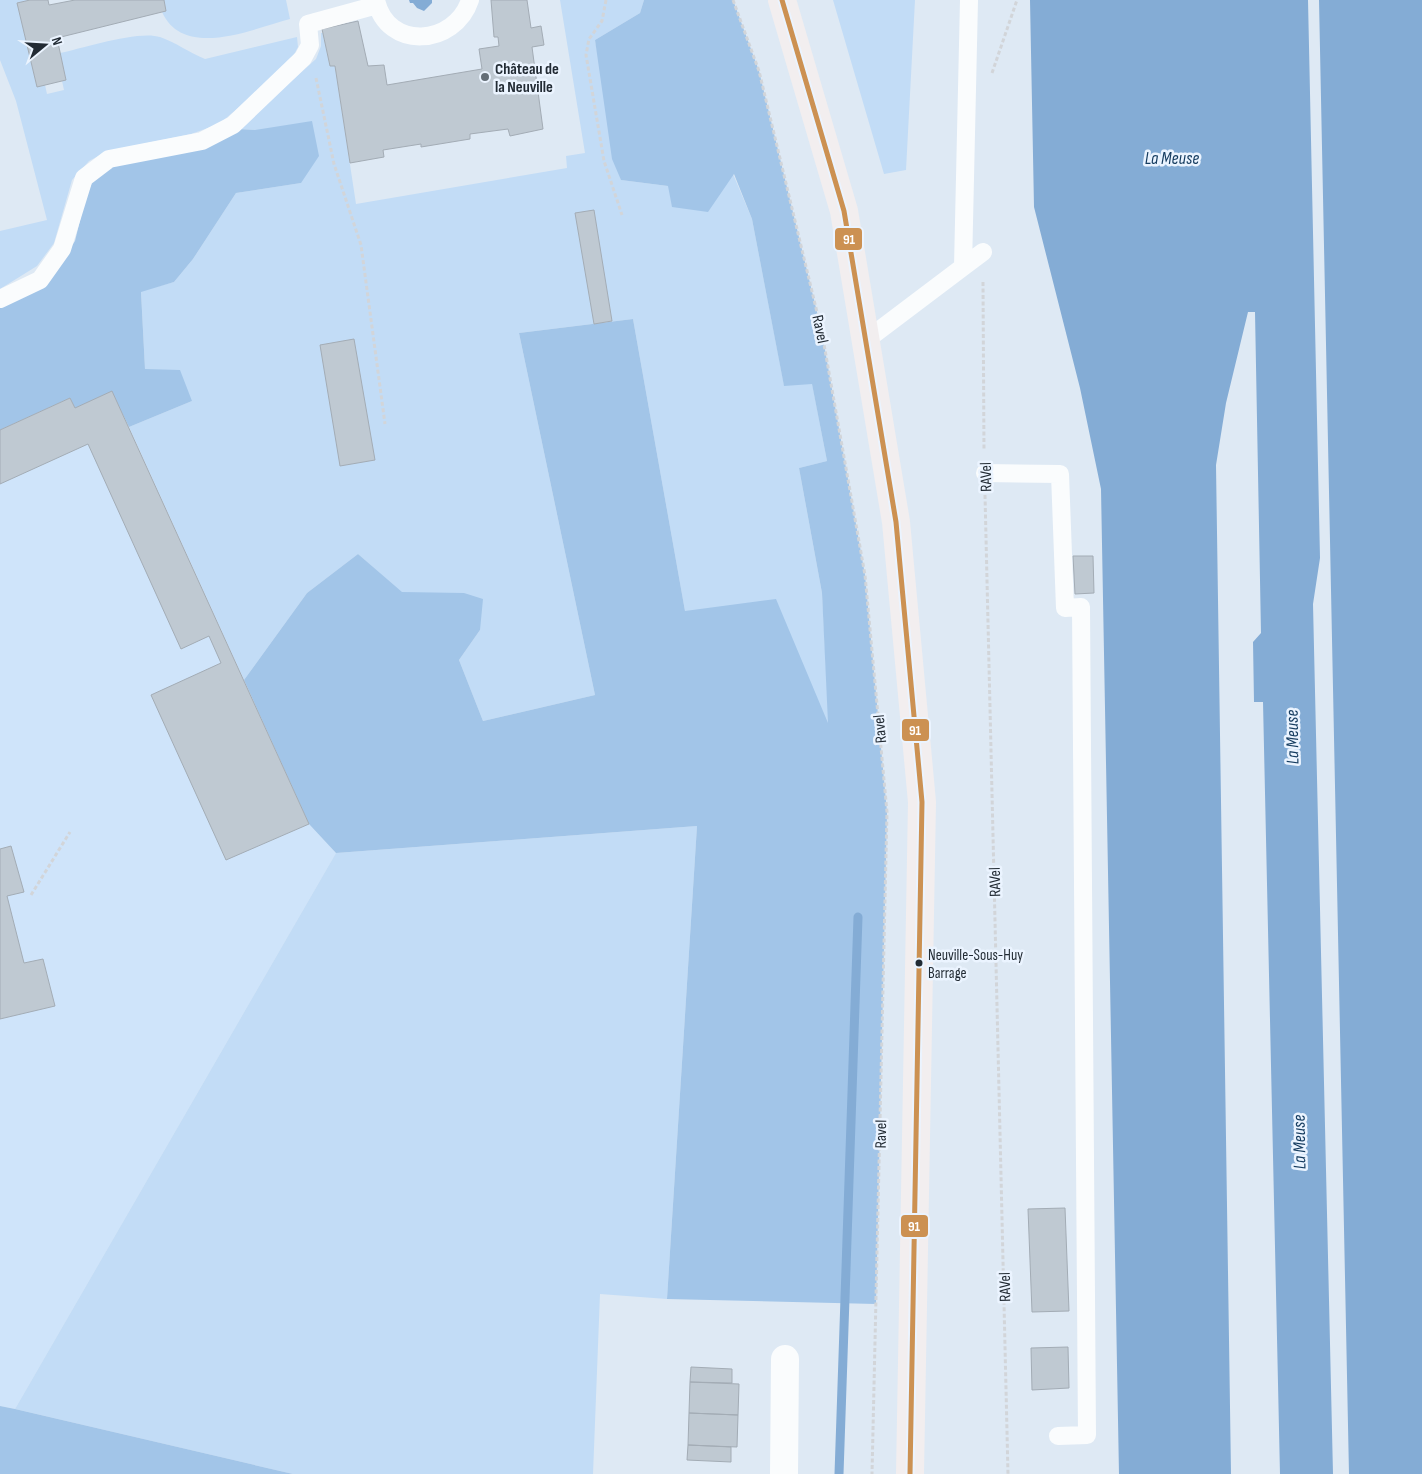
<svg xmlns="http://www.w3.org/2000/svg" width="1422" height="1474" font-family="'Sofia Sans Condensed',sans-serif">
	<rect width="100%" height="100%" fill="#dee9f4"/>
	<path fill="#cfe4fa" d="M112 391 309 824 336 853 15 1409 0 1406V430L70 398 75 408Z"/>
	<path fill="#c2dcf6" d="M0 0H30L17 3 37 87 45 85 47 94 64 90 62 81 66 80 60 53C83 48 139 30 160 37 175 42 190 53 205 59L297 37 298 47 288 66 219 124 191 134 108 151 89 161 72 180 54 243 37 266 0 289V231L47 220 16 101 0 60Z
		M164 0H286L290 19C252 29 184 60 162 12L166 11Z
		M560 0H644L640 13 595 40 621 180 668 186 733 174 752 219 784 385 812 383 827 461 799 468 822 593 829 725 685 611 633 319 519 333 595 695 483 721 459 660 480 630 464 593H402L358 554 307 593 244 680 129 427 192 401 145 369 141 291 174 282 193 259 236 193 301 183 255 130 238 129 316 59 321 46V33H323L330 66H335L356 204 567 168 566 156 585 153Z
		M833 0H915L906 170 884 174Z
		M697 826 667 1299 600 1294 593 1474H293L15 1409 336 853Z"/>
	<path fill="#a2c5e8" d="M644 0H733L759 71 822 333 865 575 887 812 876 1304 667 1299 697 826 336 853 309 824 244 680 307 593 358 554 402 592 464 593 483 599 480 630 459 660 483 721 595 695 519 333 633 319 685 611 776 599 828 723 822 593 799 468 827 461 812 384 784 386 752 219 734 174 708 212 672 207 668 186 621 180 612 159 595 40 640 13Z
		M312 121 319 156 301 183 236 193 193 259 174 282 141 292 145 369 180 370 192 401 129 427 112 392 75 408 70 398 0 430V307L57 269 75 241 85 200 93 180 113 165 238 129 255 130Z
		M0 1406 15 1409 293 1474H0Z"/>
	<path fill="#84acd5" d="M409 0H432V3L424 11 417 8 413 3H410Z
		M1030 0H1308L1320 558 1313 604 1333 1474H1280L1263 702H1254L1253 642 1261 633 1255 312H1248L1226 403 1216 465 1231 1474H1119L1101 489 1080 388 1034 207Z
		M1319 0H1422V1474H1349Z"/>
	<g fill="none" stroke-linecap="round" stroke-linejoin="round">
		<path stroke="#84acd5" stroke-width="9" d="M839 1474 858 917"/>
	</g>
	<path fill="#bfc9d2" stroke="#a3acb5" d="M30 0H48L49 5 75 0H164L166 11 57 38 66 80 37 87 17 3Z
		M491 0H527L531 28 541 26 544 45 532 47 543 129 510 136 508 129 470 134V139L421 147V144L383 150 384 157 350 163 335 66H330L322 29 358 21 368 66 384 65 387 85 482 69 479 49 499 46 498 37H494Z
		M594 210 612 321 594 324 575 213Z
		M354 339 375 460 340 466 320 345Z
		M112 391 309 824 226 860 151 695 221 663 209 636 181 649 88 444 0 484V430L70 398 75 408Z
		M1073 556H1093L1094 593 1075 594Z
		M11 846 24 892 7 896 24 963 43 959 55 1006 0 1019V849Z
		M1065 1208 1069 1311 1032 1312 1028 1209Z
		M1068 1347 1069 1388 1032 1390 1031 1348Z
		M691 1367 732 1369V1383L690 1382Z
		M690 1382 739 1384 738 1415 689 1413Z
		M689 1413 738 1415 737 1447 688 1445Z
		M688 1445 731 1447V1462L687 1460Z"/>
	<g fill="none" stroke-linecap="round" stroke-linejoin="round">
		<path stroke="#d2d5d9" stroke-width="3" stroke-dasharray="4 2.5" stroke-linecap="butt" d="M606 0 602 21 589 39 586 55 604 161 622 215
			M733 0 759 71 822 333 865 575 887 812 872 1474
			M992 73 1017 0
			M316 78 334 164 361 245 385 424
			M983 282 984 451
			M985 495 1008 1474
			M31 895 70 832"/>
		<path stroke="#fafcfd" stroke-width="18" d="M376 0C387 51 455 46 470 0
			M963 267 983 252
			M0 299 40 280 62 249 84 178 109 159 202 141 233 125 303 58 310 45 308 24 377 5
			M865 341 963 267 969 0
			M985 473 1060 474 1065 608 1081 607 1087 1435 1058 1436"/>
		<path stroke="#fafcfd" stroke-width="28" d="M784 1474 785 1359"/>
		<path stroke="#f2eeef" stroke-width="28" d="M782 0 844 211 896 522 922 802 910 1474"/>
		<defs>
			<path id="bus-1" d="M782 0 844 211 896 522 922 802 910 1474"/>
		</defs>
		<use href="#bus-1" stroke="#ebf4ff" stroke-width="9"/>
		<use href="#bus-1" stroke="#cc9152" stroke-width="5"/>
	</g>
	<circle fill="#646e77" stroke="#ebf4ff" stroke-width="2" cx="485" cy="77" r="5"/>
	<circle fill="#222b34" stroke="#ebf4ff" stroke-width="2" cx="919" cy="963" r="4.5"/>
	<g text-anchor="middle" stroke-width="5" stroke-linejoin="round" paint-order="stroke">
		<g font-size="15" fill="#222b34" stroke="#ebf4ff" text-anchor="start">
			<text x="928" y="960">Neuville-Sous-Huy<tspan x="928" dy="18">Barrage</tspan></text>
		</g>
		<g font-size="16" font-weight="bold" fill="#222b34" stroke="#ebf4ff" text-anchor="start">
			<text x="495" y="74">Château de<tspan x="495" dy="18">la Neuville</tspan></text>
		</g>
		<g font-size="16" fill="#222b34" stroke="#ebf4ff">
			<text transform="translate(821 329) rotate(78)" y="6">Ravel</text>
			<text transform="translate(985 477) rotate(-91)" y="6">RAVel</text>
			<text transform="translate(879 729) rotate(-95)" y="6">Ravel</text>
			<text transform="translate(994 882) rotate(-91)" y="6">RAVel</text>
			<text transform="translate(880 1134) rotate(-89)" y="6">Ravel</text>
			<text transform="translate(1004 1287) rotate(-91)" y="6">RAVel</text>
		</g>
		<g font-size="18" font-style="italic" fill="#143b5f" stroke="#ebf4ff">
			<text x="1172" y="164">La Meuse</text>
			<text transform="translate(1292 737) rotate(-91)" y="6">La Meuse</text>
			<text transform="translate(1299 1142) rotate(-91)" y="6">La Meuse</text>
		</g>
	</g>
	<g stroke="#ebf4ff" stroke-width="2">
		<rect x="834" y="227" width="29" height="24" rx="5" fill="#cc9152"/>
		<rect x="901" y="718" width="29" height="24" rx="5" fill="#cc9152"/>
		<rect x="900" y="1214" width="29" height="24" rx="5" fill="#cc9152"/>
	</g>
	<g font-size="14" text-anchor="middle" font-weight="bold" fill="#fff">
		<text x="849" y="244">91</text>
		<text x="915" y="735">91</text>
		<text x="914" y="1231">91</text>
	</g>
	<g transform="translate(45 45) rotate(72)" stroke="#ebf4ff" stroke-width="4" paint-order="stroke">
	<path d="M0-4L9 19L0 12L-9 19Z" fill="#222b34"/>
	<text y="-8" font-size="14" font-weight="bold" text-anchor="middle" fill="#222b34">N</text>
	</g>
</svg>
